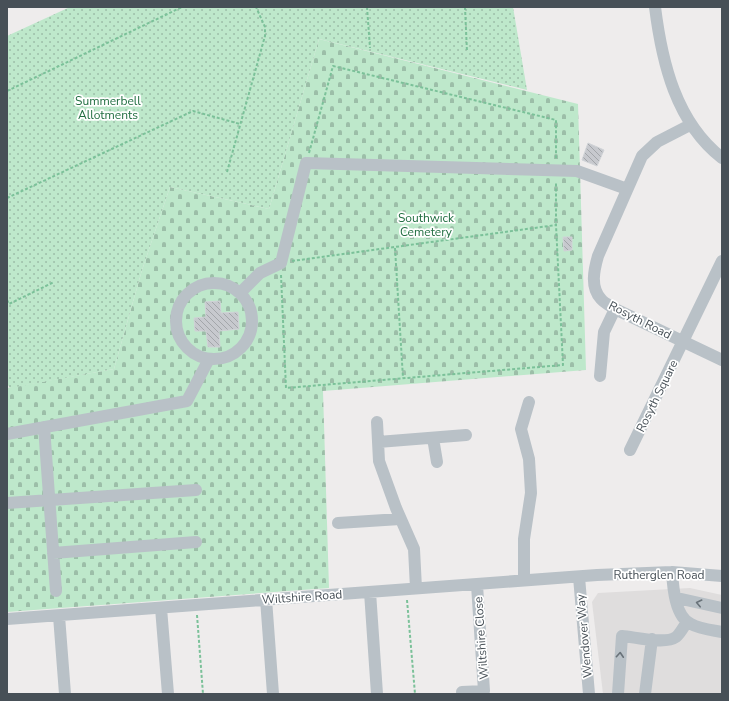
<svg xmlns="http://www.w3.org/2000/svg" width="729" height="701" font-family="'Nunito Sans',sans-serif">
	<defs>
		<pattern id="cemetery-stones" width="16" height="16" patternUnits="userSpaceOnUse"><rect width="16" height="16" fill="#bee8cb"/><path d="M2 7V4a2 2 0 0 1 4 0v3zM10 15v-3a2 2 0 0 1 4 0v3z" fill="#9cbea8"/></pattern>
		<pattern id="garden-dots" width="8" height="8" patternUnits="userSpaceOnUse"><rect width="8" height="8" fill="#bee8cb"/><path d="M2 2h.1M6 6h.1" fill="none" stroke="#9cbea8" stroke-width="1.8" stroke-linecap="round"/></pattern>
		<pattern id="building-back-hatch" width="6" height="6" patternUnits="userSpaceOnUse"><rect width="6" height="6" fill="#c7c9ce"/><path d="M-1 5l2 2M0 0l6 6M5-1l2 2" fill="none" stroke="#a3a6aa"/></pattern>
	</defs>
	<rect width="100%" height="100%" fill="#eeecec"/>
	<path fill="#dfdddd" d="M690 588 722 595V694H603L592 602 598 593Z"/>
	<path fill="url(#cemetery-stones)" d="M319 39 578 104 586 370 323 391 329 588 7 612V388L114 369 142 270 170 187 269 209Z"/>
	<path fill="url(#garden-dots)" d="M70 7H513L527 90 319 39 269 209 170 187 142 270 114 369 10 388 7 384V36Z"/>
	<path fill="url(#building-back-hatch)" stroke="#d0d3d7" d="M588 143 604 150 597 166 582 160Z
		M563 237H572V250L564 251Z
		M220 301 221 313 238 312 239 329 219 331 220 347H208L206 331H195L194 318 206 317 205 302Z"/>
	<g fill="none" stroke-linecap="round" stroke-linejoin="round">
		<path stroke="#7bc199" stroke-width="2" stroke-dasharray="3 2" stroke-linecap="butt" d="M367 7 370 48
			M465 7 467 52
			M7 91 182 7
			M309 153 333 66 556 120V159
			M227 172 265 36V27L256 7
			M7 198 193 111 240 124
			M395 248 403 378
			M292 261 556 225V182
			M281 275 286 388 563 365 556 225
			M7 300 9 304 54 282
			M407 600 415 694
			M197 615 203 694"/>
		<path stroke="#b9c1c7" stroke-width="12" d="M655 7C662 63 676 122 722 158
			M690 125 657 142 642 156 598 256C594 270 590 287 601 299 604 303 611 306 615 309L722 360
			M176 321a38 38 0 1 1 76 0a38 38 0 1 1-76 0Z
			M240 293 260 273 281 263 306 163 577 171 627 189
			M600 376 604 332 615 309
			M377 422 379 461 396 508 414 549 416 588
			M44 427 56 591
			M7 434 187 401 209 359
			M433 438 437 462
			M378 442 466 435
			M630 450 722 261
			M7 503 196 490
			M338 523 400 519
			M53 553 196 542
			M672 572C673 587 675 617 691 624 700 629 712 630 722 632
			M579 577 589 694
			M524 580V539L531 493 529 459 521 429 529 402
			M370 592 377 694
			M677 598 722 608
			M266 599 273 694
			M161 608 168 694
			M59 616 65 694
			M7 619 597 575 672 572 722 576
			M462 692 484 691 477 585
			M618 694 622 636C635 637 665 645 676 637 680 634 684 626 687 622
			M645 694 652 639"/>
	</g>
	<defs><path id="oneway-chevron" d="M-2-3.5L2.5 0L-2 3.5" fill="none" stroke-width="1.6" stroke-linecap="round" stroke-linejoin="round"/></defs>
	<g stroke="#697279">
		<use href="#oneway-chevron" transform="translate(699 603) rotate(-167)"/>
		<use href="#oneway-chevron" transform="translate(620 655) rotate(-86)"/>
	</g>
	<g text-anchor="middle" stroke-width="3.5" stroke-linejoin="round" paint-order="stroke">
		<g font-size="12" fill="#216e41" stroke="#fff">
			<text x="108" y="105">Summerbell<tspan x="108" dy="14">Allotments</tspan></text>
			<text x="426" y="222">Southwick<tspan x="426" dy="14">Cemetery</tspan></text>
		</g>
		<g font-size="12" fill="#475057" stroke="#fff">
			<text transform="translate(640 320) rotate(27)" y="4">Rosyth Road</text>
			<text transform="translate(657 396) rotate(-64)" y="4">Rosyth Square</text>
			<text x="659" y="579">Rutherglen Road</text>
			<text transform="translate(302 597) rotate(-4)" y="4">Wiltshire Road</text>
			<text transform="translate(584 636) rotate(-95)" y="4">Wendover Way</text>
			<text transform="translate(481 638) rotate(-94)" y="4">Wiltshire Close</text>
		</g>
	</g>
	<rect width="729" height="701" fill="none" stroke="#475057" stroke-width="16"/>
</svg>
